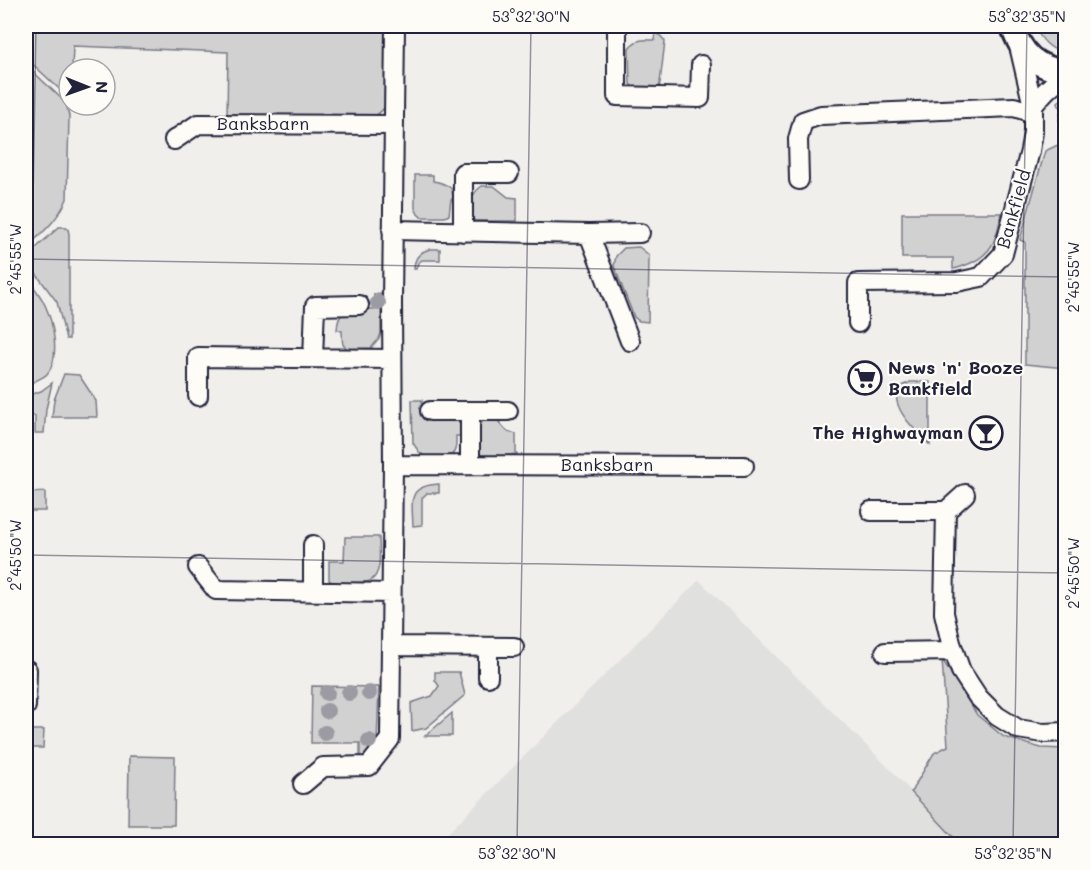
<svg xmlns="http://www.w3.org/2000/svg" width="1091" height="870" font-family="Mali,sans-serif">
	<rect width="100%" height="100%" fill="#f0efec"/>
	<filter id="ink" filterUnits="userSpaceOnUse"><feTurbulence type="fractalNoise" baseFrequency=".0167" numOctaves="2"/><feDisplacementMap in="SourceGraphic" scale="12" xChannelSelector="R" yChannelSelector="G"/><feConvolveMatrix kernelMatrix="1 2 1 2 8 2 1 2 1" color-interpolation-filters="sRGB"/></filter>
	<g filter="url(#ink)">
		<path fill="#e0e0df" d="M699 580 891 770 960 844H437Z"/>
		<path fill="#d2d1d1" stroke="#7a7a86" stroke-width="1.5" d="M26 26H388L389 100C384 110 379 114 370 119L227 118 228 52 73 46 72 69H69V98L26 58Z
			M1034 26H1065V53C1049 50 1041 39 1034 26Z
			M656 31 665 41 659 91 633 87 630 84 629 48C637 38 643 40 655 40Z
			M26 65 66 103 69 116 67 199C58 220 42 233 26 248Z
			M1065 96V126L1059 120 1061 108 1057 103Z
			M1062 143H1065V368L1025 364V242L1020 240 1045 151Z
			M415 175H433V181C441 182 446 184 452 189L453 199H451L449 215 445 217H421L418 214 415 208Z
			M482 186H494L508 197 517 198V221H474C469 206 469 195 482 186Z
			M902 213H1002C996 236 995 252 971 263 965 265 960 268 953 269V258H902Z
			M59 227H64L68 229 69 234V339H66L57 302 37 275 26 265V257Z
			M639 247 649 255 648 322 639 321 634 317 614 266 616 256 624 248Z
			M430 249H440V260H422L418 263 416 269H414C414 258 419 252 430 249Z
			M26 277C33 286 40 294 45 305 53 322 61 358 47 374 42 379 32 382 26 385Z
			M374 294H381V333L379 339 371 348 348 349C340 346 343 338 342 331L337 330C338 305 353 309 373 309Z
			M64 374 79 375 96 401 97 417H52L54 400Z
			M910 382H930V445C919 434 883 402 902 386 904 384 908 384 910 382Z
			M52 383 46 409 44 433H35V416H26V396L41 391Z
			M412 400H422V415C432 416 451 412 458 421 461 424 460 432 461 436H456C456 444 457 453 449 456H425L419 452 413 443Z
			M483 421H498L507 431 516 434V454L497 457 481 456C476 445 476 430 483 421Z
			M439 484V493H427L422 498V525L413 526C412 500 407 486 439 484Z
			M45 492V511H26V493Z
			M345 537H379C379 550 383 574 370 581 364 583 357 582 351 583 343 583 335 585 329 580V561H344Z
			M942 659 977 715 1004 737 1041 748 1065 749V844H960L911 792 934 753 948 746Z
			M435 672H459L465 695 426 728 412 731 411 703 432 696 439 686 435 680Z
			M312 686 379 687 377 743 360 762V743H311Z
			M452 713V736H425Z
			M26 730H44L43 748H26Z
			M129 756 175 757 174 825H128Z"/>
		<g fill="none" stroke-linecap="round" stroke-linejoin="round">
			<defs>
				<path id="minor" d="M617 26V96L700 98 701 65
					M1033 106C1043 93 1052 83 1066 76
					M174 140 198 124 393 125
					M799 180 798 139 803 121 821 115 1014 107 1033 113
					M392 230 589 234 640 233
					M463 232V173H509
					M589 234 630 341
					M858 323V283L957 282 981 277 1003 254 1030 151 1033 132V106L1019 46
					M313 358 315 306 359 305
					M198 396V357L391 359
					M430 411H508
					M470 464V411
					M393 465 744 466
					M965 494 946 511 944 613 951 643 961 671 978 697 997 716 1018 729 1043 733 1066 732
					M871 511H946
					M198 567 216 590 391 593
					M313 591V545
					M392 646 514 647
					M885 652 954 651
					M26 670H27L26 706
					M488 677V647
					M303 784 323 767 369 766 390 739 393 465 392 303 395 26"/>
				<path id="tertiary" d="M1012 26C1022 55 1035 67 1066 72"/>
			</defs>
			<use href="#minor" stroke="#22223b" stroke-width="22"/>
			<use href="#tertiary" stroke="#22223b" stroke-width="27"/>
			<use href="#minor" stroke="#fdfcf7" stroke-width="18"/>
			<use href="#tertiary" stroke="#fdfcf7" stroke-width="22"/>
		</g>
		<g fill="#9c9ba3">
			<circle cx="378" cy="303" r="8"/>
			<circle cx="327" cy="693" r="8"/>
			<circle cx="349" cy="693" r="8"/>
			<circle cx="369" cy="693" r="8"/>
			<circle cx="327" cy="711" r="8"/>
			<circle cx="325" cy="733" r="8"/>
			<circle cx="369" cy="741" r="8"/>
		</g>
	</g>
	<path fill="none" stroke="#22223b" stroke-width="1.5" stroke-opacity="0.45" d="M26 259 1066 277M26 555 1066 573M26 616 36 26M517 844 531 26M1013 844 1027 26"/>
	<defs>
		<symbol id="supermarket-ring" viewBox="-11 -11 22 22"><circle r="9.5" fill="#fdfcf7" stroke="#22223b" stroke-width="1.5"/><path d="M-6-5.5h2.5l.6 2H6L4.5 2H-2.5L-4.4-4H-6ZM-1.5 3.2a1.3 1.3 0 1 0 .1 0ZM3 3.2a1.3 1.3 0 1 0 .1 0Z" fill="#22223b"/></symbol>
		<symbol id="bar-ring" viewBox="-11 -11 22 22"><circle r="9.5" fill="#fdfcf7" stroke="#22223b" stroke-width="1.5"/><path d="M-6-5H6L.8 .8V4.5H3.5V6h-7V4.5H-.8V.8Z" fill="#22223b"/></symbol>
	</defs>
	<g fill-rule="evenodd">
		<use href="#supermarket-ring" x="846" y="359" width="38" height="38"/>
		<use href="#bar-ring" x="967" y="414" width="38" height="38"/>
	</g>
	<g text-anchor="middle" stroke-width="4.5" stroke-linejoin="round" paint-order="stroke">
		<g font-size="18" fill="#22223b" stroke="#fdfcf7">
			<text x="263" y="130">Banksbarn</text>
			<text transform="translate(1014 209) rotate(-74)" y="6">Bankfield</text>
			<text x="607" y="471">Banksbarn</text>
		</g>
		<g font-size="18" font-weight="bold" fill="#22223b" stroke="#fdfcf7" text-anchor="start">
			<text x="888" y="374">News 'n' Booze<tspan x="888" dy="21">Bankfield</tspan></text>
			<text x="963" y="439" text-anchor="end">The Highwayman</text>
		</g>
	</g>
	<rect width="1091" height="870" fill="none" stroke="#fdfcf7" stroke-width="66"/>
	<g transform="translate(87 87) rotate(91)"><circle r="28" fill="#fdfcf7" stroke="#a5a5ac" stroke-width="1.5"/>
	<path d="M0-4.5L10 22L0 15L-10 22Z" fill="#22223b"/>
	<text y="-9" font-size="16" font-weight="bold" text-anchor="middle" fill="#22223b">N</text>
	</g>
	<rect x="33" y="33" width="1025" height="804" fill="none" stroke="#22223b" stroke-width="2"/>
	<g font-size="15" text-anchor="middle" fill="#22223b">
		<text x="531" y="22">53°32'30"N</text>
		<text x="1027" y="22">53°32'35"N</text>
		<text transform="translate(16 259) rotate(-90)" y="5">2°45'55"W</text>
		<text transform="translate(1074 277) rotate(-90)" y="5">2°45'55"W</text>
		<text transform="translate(16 555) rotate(-90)" y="5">2°45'50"W</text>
		<text transform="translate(1074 573) rotate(-90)" y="5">2°45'50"W</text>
		<text x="517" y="859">53°32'30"N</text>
		<text x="1013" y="859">53°32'35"N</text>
	</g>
</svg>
